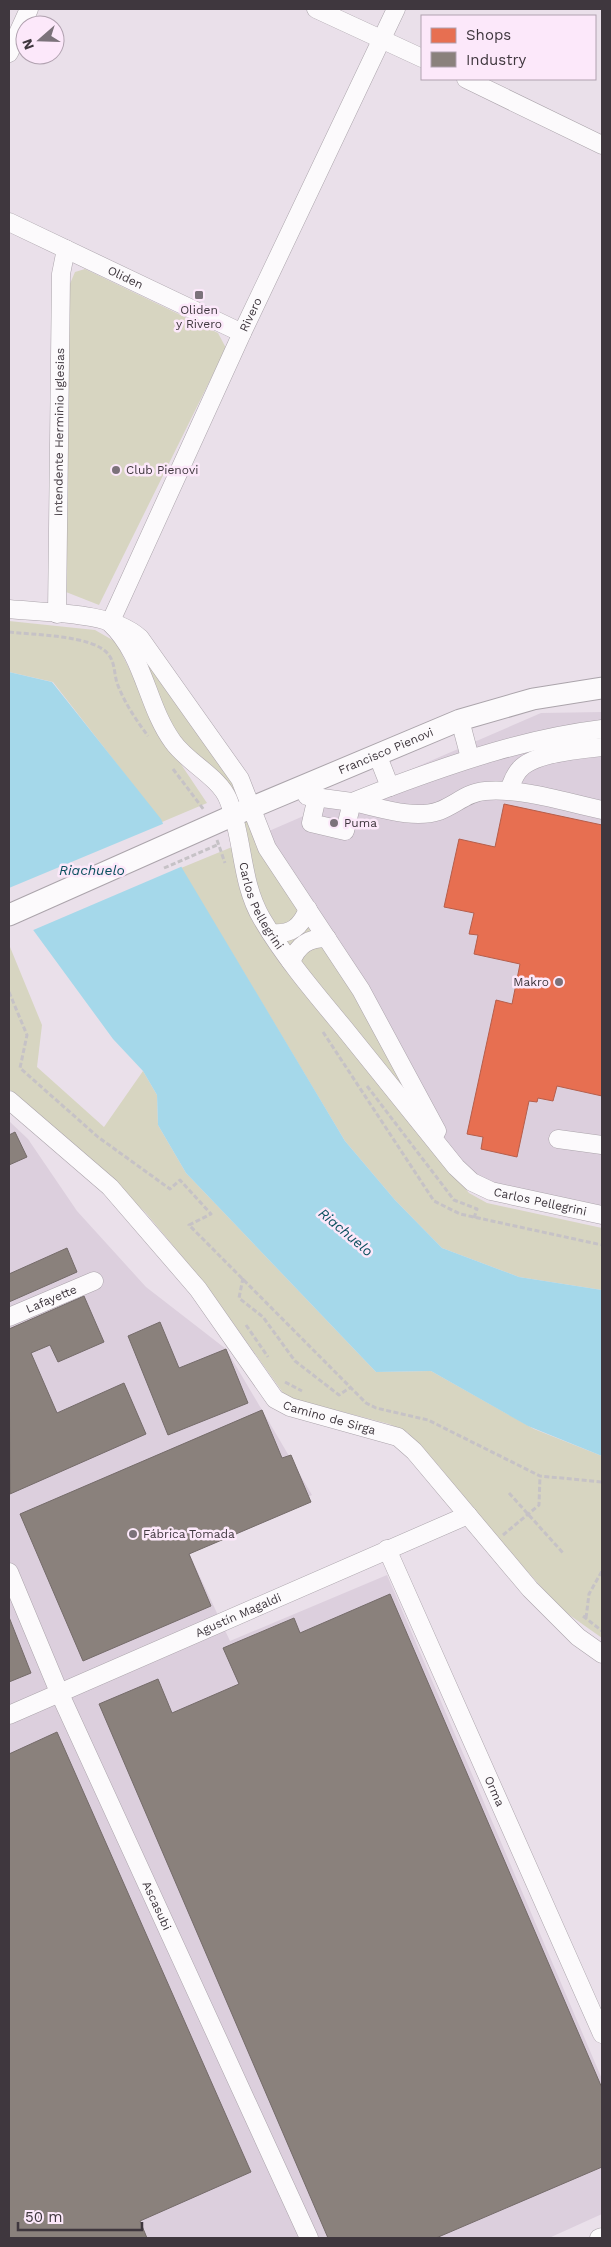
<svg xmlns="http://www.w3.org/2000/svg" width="611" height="2247" font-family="'Work Sans',sans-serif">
	<rect width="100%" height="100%" fill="#eae0ea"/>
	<path fill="#dccfdd" d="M602 712V1224L487 1198 232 847 541 713Z
		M9 1121 28 1139 77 1211 146 1287 226 1349 312 1495 189 1553 230 1641 387 1575 602 2079V2214L549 2238H9Z"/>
	<path fill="#d7d5c1" d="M85 269 218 333 226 348 99 605 66 592 69 286 75 272Z
		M9 621 95 630 116 642 162 736 207 803 162 822 53 682 9 672Z
		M122 625 233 769 262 837 456 1167 271 933 234 815 179 750Z
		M232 847 239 887 248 909 440 1158 469 1193 487 1203 602 1228V1290L519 1277 442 1248 395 1200 345 1141 181 868Z
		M10 947 42 1025 37 1067 104 1127 143 1071 157 1095 158 1125 186 1173 376 1372 431 1371 534 1429 602 1456V1638L561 1609 469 1506 439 1466 407 1432 389 1424 286 1397 206 1285 145 1212 9 1089Z"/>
	<path fill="#a5d8ea" d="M9 672 52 682 161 819 182 868 345 1141 395 1200 442 1248 519 1277 602 1290V1456L528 1426 431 1371 376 1372 186 1173 158 1125 157 1095 143 1071 113 1039 9 897Z"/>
	<path fill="#eae0ea" d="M165 823 183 866 31 931 9 901V888Z"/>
	<path fill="#e76f51" stroke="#b55e4b" d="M504 804 602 825V1096L557 1086 553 1101 538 1098 537 1102 529 1101 517 1157 481 1149 483 1137 467 1134 496 1000 512 1004 520 964 474 954 478 935 469 934 474 913 444 907 459 839 495 847Z"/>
	<path fill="#8a817c" stroke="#746b69" d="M15 1132 27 1157 9 1165V1135Z
		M67 1248 77 1272 9 1302V1274Z
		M84 1296 104 1342 58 1362 50 1345 31 1353 57 1413 124 1383 146 1434 10 1494 9 1329Z
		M160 1322 179 1368 226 1349 248 1403 168 1435 128 1336Z
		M262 1410 282 1458 291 1455 311 1502 189 1554 211 1606 83 1661 20 1514Z
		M390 1594 602 2088V2167L436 2238H328L99 1704 158 1679 172 1713 239 1684 223 1648 294 1618 300 1633Z
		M9 1617 31 1673 9 1682Z
		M57 1732 251 2172 140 2221 147 2238H9V1754Z"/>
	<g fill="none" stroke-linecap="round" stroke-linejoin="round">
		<defs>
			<g id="minor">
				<path d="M316 9 422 58"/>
				<path d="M9 53 29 9"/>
				<path d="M466 79 602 145"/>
				<path id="s1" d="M9 222 242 333"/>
				<path d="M9 609C48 613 110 611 140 638L240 779 267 848 361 990 437 1131"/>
				<path id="s2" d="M57 614 61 274 66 249"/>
				<path id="s3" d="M110 623C145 656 146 705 173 742 188 763 219 777 228 799 244 838 240 882 262 919 285 958 315 993 344 1028 381 1074 418 1120 456 1167L472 1182 491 1191 602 1215"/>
				<path id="s4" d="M110 623 242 333 396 9"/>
				<path d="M460 720 470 758"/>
				<path d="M390 787C460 761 528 738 602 729"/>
				<path d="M509 790C512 783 514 775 520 769 534 753 581 749 602 747"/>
				<path d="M307 796 352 802 390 787 377 754"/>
				<path d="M317 797 311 823 345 831 352 802C378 807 413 820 439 811 455 805 468 792 485 791 524 788 564 802 602 810"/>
				<path d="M271 933C291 935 301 927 308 909"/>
				<path d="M291 962C298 945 308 938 327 938"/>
				<path id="s5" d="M9 1100 110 1187 198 1289 275 1399 290 1407 398 1437 414 1451 530 1589 578 1637 602 1654"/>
				<path d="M558 1139 602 1145"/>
				<path id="s6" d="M9 1317 94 1281"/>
				<path id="s7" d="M387 1549 602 2034"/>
				<path id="s8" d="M9 1572 59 1692 309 2238"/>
				<path id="s9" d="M9 1715 468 1515"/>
				<path d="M599 2238 602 2237"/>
			</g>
			<g id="major">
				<path id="s10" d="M9 915 234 815 460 720 533 699 602 688"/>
			</g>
		</defs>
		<use href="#minor" stroke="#aba4ab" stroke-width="19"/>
		<use href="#major" stroke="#aba4ab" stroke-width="23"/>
		<path stroke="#c6c2c6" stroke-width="3" stroke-dasharray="5 2.5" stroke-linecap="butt" d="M9 632C33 635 93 635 108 654 115 662 114 673 117 683 124 702 136 720 148 736
			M173 769 204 810
			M217 840 225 863
			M164 868 219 844
			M9 992 27 1035 20 1068 98 1137 170 1189 180 1180 211 1214 189 1225 366 1403 376 1408 428 1420 540 1476 602 1482
			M323 1032 434 1201 460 1214 602 1245
			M367 1086 454 1200 477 1209 474 1218
			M243 1278 239 1298 263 1317 295 1361 339 1395 351 1387
			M246 1325 268 1357
			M285 1382 302 1391
			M509 1493 564 1554
			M503 1535 539 1505 540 1476
			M583 1616 602 1631
			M586 1618 589 1594 602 1571"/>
		<use href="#minor" stroke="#fcfafc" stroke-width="18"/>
		<use href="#major" stroke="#fcfafc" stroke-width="21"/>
	</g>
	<g fill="#7b727a" stroke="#fce8fa" stroke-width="2">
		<rect x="194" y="290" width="10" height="10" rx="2.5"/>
		<circle cx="116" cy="470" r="5"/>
		<circle cx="334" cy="823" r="5"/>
		<circle cx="559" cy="982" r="5"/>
		<circle cx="133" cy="1534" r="5"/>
	</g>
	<g text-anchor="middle" stroke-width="5" stroke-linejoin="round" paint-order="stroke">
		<g font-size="12" fill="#3f373e" stroke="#fce8fa">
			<text dy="4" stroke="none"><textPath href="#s1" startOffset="129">Oliden</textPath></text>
			<text dy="4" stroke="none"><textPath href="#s4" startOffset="339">Rivero</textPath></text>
			<text dy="4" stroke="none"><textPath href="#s2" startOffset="182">Intendente Herminio Iglesias</textPath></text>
			<text dy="4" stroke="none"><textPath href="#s10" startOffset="411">Francisco Pienovi</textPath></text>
			<text dy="4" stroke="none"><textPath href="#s3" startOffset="328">Carlos Pellegrini</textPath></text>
			<text dy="4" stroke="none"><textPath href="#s3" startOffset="749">Carlos Pellegrini</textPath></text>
			<text dy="4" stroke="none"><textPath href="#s6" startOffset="46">Lafayette</textPath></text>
			<text dy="4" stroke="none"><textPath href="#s5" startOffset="460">Camino de Sirga</textPath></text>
			<text dy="4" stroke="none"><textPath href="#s9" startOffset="250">Agustín Magaldi</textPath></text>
			<text dy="4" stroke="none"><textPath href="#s7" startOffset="265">Orma</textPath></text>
			<text dy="4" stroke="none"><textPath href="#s8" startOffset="365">Ascasubi</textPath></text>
		</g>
		<g font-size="12" fill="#3f373e" stroke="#fce8fa" text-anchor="start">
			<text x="199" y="314" text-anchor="middle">Oliden<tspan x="199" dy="14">y Rivero</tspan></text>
			<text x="126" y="474">Club Pienovi</text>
			<text x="344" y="827">Puma</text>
			<text x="549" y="986" text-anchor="end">Makro</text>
			<text x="143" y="1538">Fábrica Tomada</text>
		</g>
		<g font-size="14" font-style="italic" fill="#0b505f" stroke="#fce8fa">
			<text x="92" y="875">Riachuelo</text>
			<text transform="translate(346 1232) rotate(40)" y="5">Riachuelo</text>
		</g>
	</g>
	<rect width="611" height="2247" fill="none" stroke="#3f373e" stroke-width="20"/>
	<rect x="421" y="15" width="175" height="65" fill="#fce8fa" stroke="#b0a1af"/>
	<rect x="431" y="28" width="25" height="15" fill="#e76f51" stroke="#b0a1af"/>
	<text x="466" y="40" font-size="15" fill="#3f373e">Shops</text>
	<rect x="431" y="52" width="25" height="15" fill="#8a817c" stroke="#b0a1af"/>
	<text x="466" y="65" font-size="15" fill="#3f373e">Industry</text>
	<g transform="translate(40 40) rotate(250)"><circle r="24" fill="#fce8fa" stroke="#b0a1af"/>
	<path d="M0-4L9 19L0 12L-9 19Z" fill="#7b727a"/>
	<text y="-8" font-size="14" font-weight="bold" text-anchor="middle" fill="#3f373e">N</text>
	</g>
	<path d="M18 2222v8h124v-8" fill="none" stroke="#3f373e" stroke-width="2.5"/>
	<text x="25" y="2222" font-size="15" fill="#3f373e" stroke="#fce8fa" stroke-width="4" paint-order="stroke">50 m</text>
</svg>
